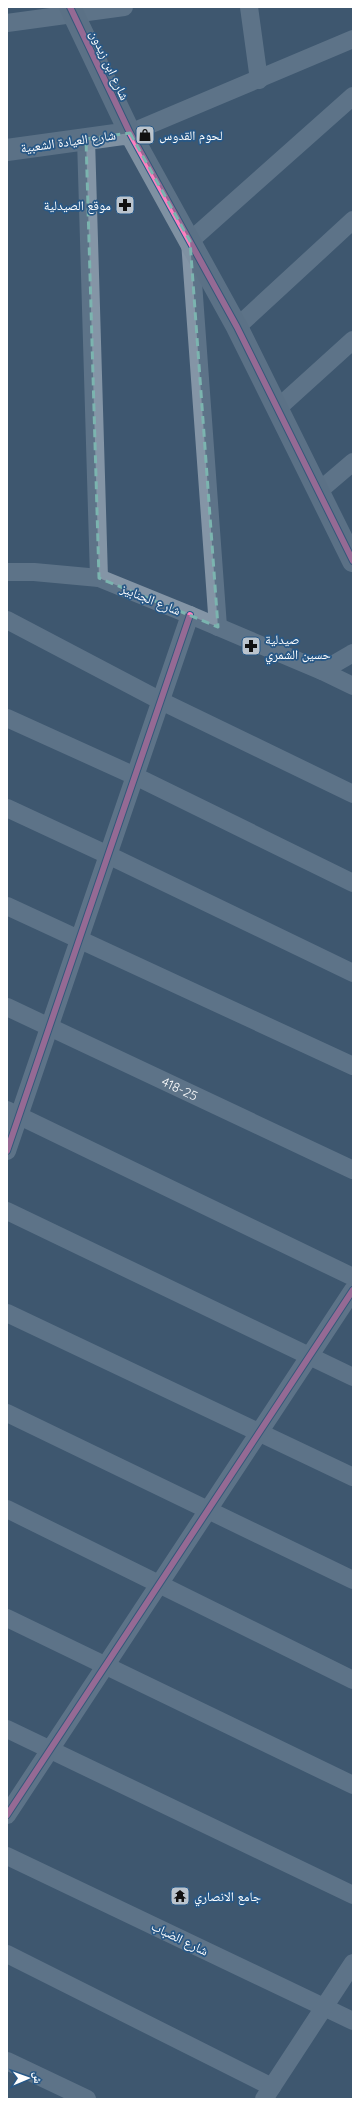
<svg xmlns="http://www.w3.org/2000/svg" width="360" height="2106" font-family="Quicksand,'Noto Naskh Arabic',sans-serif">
	<rect width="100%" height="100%" fill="#3e5770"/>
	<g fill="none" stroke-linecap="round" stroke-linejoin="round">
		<g stroke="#8495a6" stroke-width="18">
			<path d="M249 7 259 80"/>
			<path d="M7 23 124 7"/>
			<path d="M130 133 353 39"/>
			<path d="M86 139 99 578"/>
			<path d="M237 327 353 220"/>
			<path d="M279 407 353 340"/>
			<path d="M319 491 353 462"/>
			<path d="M7 572H34L99 578 190 615 322 671 353 686"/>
			<path d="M7 620 161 701 353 794"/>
			<path d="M218 627 190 241 353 96"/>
			<path d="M322 671 353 653"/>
			<path d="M7 718 135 776 353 883"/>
			<path d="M7 808 108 855 353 973"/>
			<path d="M7 906 353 1066"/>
			<path id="s1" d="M7 1007 353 1170"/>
			<path d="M7 1110 353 1277"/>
			<path d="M7 1151 190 615"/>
			<path d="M7 1211 353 1377"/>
			<path d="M7 1313 353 1477"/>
			<path d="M7 1413 353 1580"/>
			<path d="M7 1509 353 1680"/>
			<path d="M7 1618 353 1785"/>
			<path d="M7 1729 353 1895"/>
			<path d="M7 1815 353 1290"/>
			<path d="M7 1856 353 2021"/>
			<path d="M7 1954 272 2087"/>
			<path d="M7 2061 87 2099"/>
			<path d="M264 2099 353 1963"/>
		</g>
		<path stroke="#7f91a2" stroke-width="22" d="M70 7 130 133 237 327 353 561
			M7 150 130 133"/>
		<defs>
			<path id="cycleway" d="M70 7 130 133 237 327 353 561
				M7 1151 190 615
				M7 1815 353 1290"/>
		</defs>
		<use href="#cycleway" stroke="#285886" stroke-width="8"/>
		<use href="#cycleway" stroke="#ff80c0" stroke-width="6"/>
	</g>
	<path d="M0 0H360V2106H0ZM130 133 190 241 218 627 99 578 86 139Z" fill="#3e5770" fill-opacity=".55" fill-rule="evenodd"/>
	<path fill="none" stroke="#7bb4af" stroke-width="3" stroke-dasharray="8 5" stroke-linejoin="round" d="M130 133 190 241 218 627 99 578 86 139Z"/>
	<defs>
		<symbol id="shop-square" viewBox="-11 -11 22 22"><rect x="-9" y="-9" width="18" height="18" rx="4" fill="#bbc4cd" stroke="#285886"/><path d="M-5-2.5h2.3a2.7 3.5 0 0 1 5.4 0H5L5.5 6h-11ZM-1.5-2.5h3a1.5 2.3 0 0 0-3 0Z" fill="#111"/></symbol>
		<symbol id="pharmacy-square" viewBox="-11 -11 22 22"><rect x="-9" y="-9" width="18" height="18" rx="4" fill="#bbc4cd" stroke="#285886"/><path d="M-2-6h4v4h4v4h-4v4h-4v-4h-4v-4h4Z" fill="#111"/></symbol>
		<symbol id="temple-square" viewBox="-11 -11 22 22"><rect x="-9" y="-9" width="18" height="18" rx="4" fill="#bbc4cd" stroke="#285886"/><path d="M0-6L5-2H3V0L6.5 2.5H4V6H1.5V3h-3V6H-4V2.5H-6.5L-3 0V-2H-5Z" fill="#111"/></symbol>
	</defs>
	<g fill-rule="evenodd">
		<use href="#shop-square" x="134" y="124" width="22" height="22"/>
		<use href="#pharmacy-square" x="114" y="194" width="22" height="22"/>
		<use href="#pharmacy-square" x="240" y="635" width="22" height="22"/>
		<use href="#temple-square" x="169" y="1885" width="22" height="22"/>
	</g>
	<g text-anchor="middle" stroke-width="3.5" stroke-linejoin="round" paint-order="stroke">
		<g font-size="13" fill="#fff" stroke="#285886">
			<text transform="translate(110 65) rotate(65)" y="5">شارع ابن زيدون</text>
			<text transform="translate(68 141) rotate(-8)" y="5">شارع العيادة الشعبية</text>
			<text transform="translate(151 599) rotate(22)" y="5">شارع الجنابيز</text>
			<text dy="5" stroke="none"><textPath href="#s1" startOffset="191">418-25</textPath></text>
			<text transform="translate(180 1938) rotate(26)" y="5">شارع الضباب</text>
		</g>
		<g font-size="13" fill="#fff" stroke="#285886" text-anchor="start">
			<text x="159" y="140">لحوم القدوس</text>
			<text x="111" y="210" text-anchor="end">موقع الصيدلية</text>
			<text x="265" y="644">صيدلية<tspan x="265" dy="15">حسين الشمري</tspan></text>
			<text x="194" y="1901">جامع الانصاري</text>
		</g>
	</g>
	<rect width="360" height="2106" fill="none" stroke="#ffffff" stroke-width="16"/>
	<g transform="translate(28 2078) rotate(88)" stroke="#285886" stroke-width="3" paint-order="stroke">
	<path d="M0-3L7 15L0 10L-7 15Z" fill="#ffffff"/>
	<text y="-6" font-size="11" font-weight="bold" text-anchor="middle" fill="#ffffff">ش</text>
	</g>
</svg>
